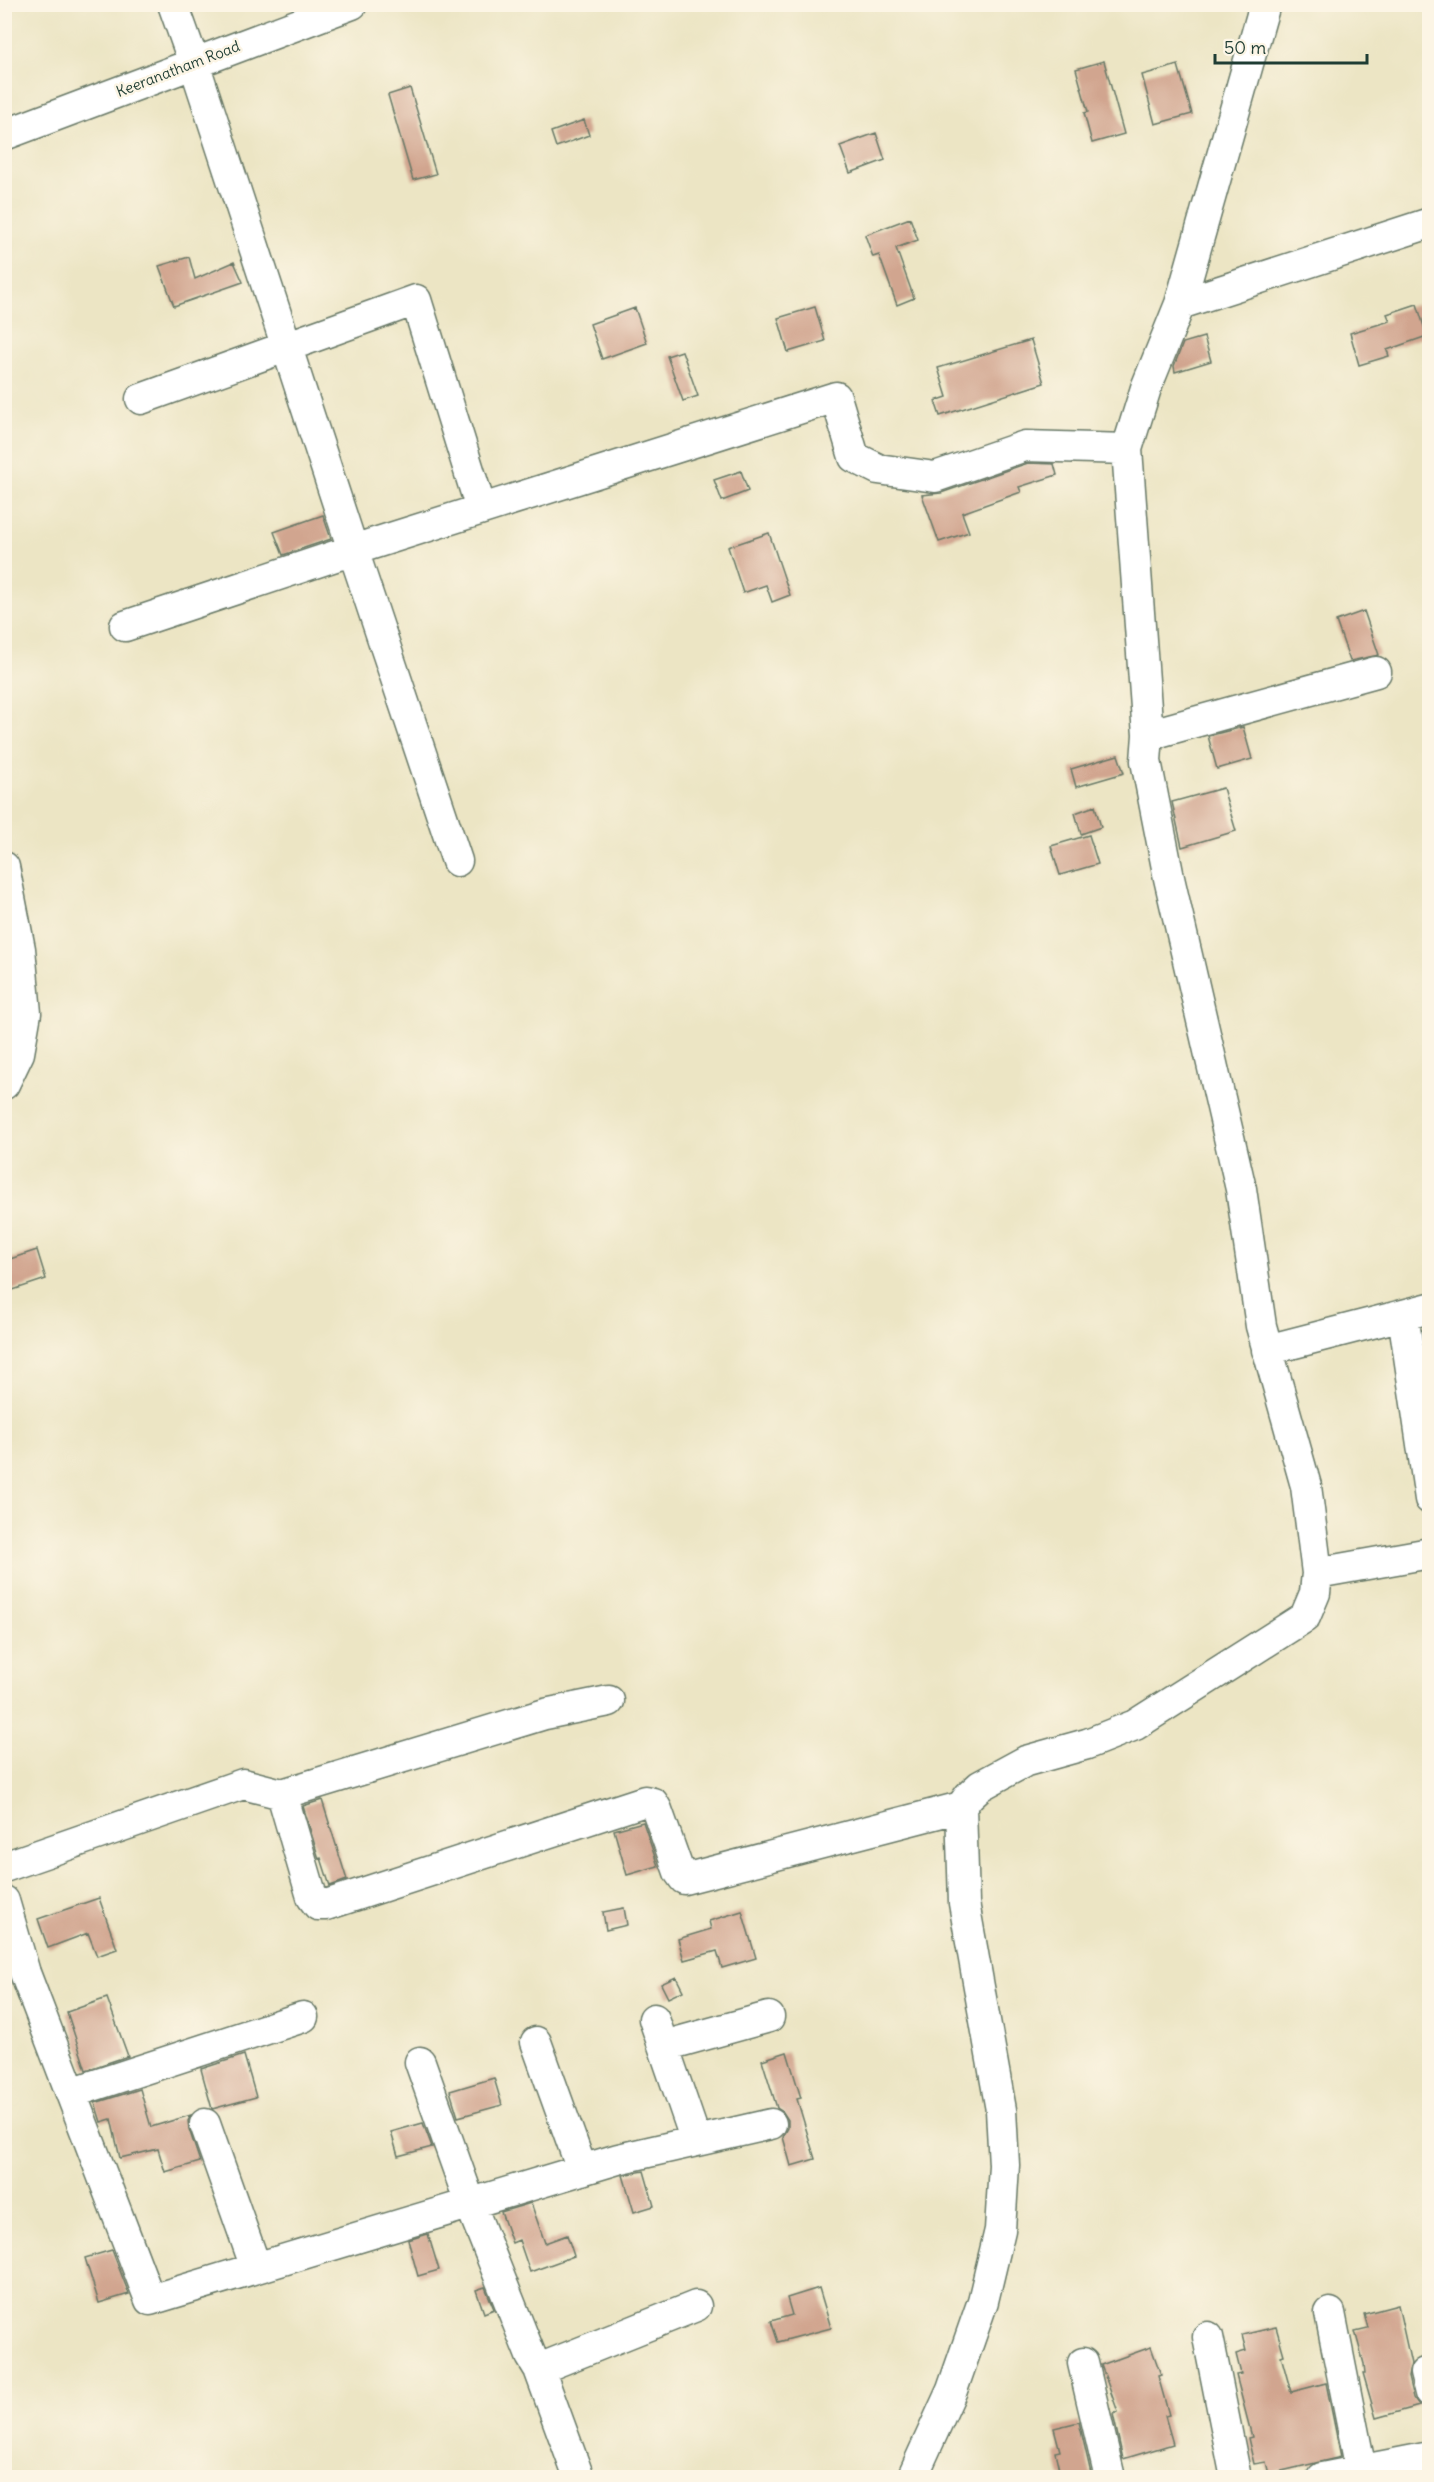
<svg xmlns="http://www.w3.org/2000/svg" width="1434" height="2482" font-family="Delius,sans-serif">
	<rect width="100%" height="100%" fill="#fcf5e5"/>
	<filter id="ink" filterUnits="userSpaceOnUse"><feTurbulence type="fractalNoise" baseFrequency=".0167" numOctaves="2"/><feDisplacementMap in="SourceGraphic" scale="12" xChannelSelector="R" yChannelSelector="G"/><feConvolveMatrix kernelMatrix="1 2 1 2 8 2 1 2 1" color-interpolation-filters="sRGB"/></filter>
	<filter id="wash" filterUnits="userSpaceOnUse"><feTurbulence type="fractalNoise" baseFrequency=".008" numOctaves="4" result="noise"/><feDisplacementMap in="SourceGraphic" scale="24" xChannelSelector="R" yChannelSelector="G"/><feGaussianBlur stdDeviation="1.35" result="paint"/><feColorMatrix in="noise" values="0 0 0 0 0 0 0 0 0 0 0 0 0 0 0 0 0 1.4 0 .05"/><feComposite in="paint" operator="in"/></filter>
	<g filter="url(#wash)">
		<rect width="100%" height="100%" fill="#ece5c4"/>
		<g id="blocks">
			<path fill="#d1a58f" d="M1104 61 1124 134 1092 143 1084 113 1088 112 1076 69Z
				M1178 65 1192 114 1155 124 1142 75Z
				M410 88 436 174 413 180 388 95Z
				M584 120 589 135 556 147 551 132Z
				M876 133 885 160 850 173 840 146Z
				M910 218 918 240 896 248 914 298 897 305 879 255 873 257 865 235Z
				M189 257 195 279 234 262 243 282 174 306 159 266Z
				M1417 304 1427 336 1387 350 1389 356 1359 365 1350 333 1390 321 1387 314Z
				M815 307 825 341 788 352 778 318Z
				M635 308 647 343 602 359 590 324Z
				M1204 337 1211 361 1175 372 1174 366 1183 343Z
				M1031 340 1044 383 940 416 935 401 947 397 938 368Z
				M682 351 698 396 683 401 667 356Z
				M1028 463 1054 464 1057 475 1019 487 1021 492 962 513 969 532 939 542 922 495 941 493Z
				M741 471 748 491 722 501 714 480Z
				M323 515 331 539 283 555 274 532Z
				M769 533 790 595 772 602 766 585 743 593 728 547Z
				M1364 611 1379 655 1350 661 1336 621Z
				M1243 727 1252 759 1217 769 1208 736Z
				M1118 755 1124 773 1076 787 1071 769Z
				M1223 788 1236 831 1182 847 1172 802Z
				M1095 806 1101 827 1081 834 1075 813Z
				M1089 835 1098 864 1060 875 1051 846Z
				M37 1250 46 1279 4 1293V1261Z
				M322 1800 347 1880 330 1886 321 1858 319 1859 303 1806Z
				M643 1822 658 1866 627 1875 614 1830Z
				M99 1898 117 1949 97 1956 88 1933 48 1948 38 1919Z
				M624 1908 627 1925 606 1930 603 1912Z
				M742 1911 756 1958 722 1968 717 1951 684 1960 678 1939 711 1929 709 1921Z
				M676 1977 683 1991 668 1998 661 1984Z
				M107 1998 128 2056 86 2070 67 2012Z
				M787 2052 801 2098 797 2099 815 2159 791 2166 783 2137 788 2128V2120L783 2112 777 2108 762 2060Z
				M244 2055 256 2097 212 2109 201 2069Z
				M494 2078 502 2105 458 2117 450 2091Z
				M140 2089 151 2127 191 2115 188 2121 189 2129 200 2162 165 2172 158 2149 120 2158 111 2119 101 2122 95 2103Z
				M423 2123 432 2147 398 2156 391 2132Z
				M644 2171 654 2206 634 2212 623 2175Z
				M531 2203 545 2243 567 2235 574 2256 530 2272 519 2240 512 2243 501 2212Z
				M428 2234 439 2270 418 2276 408 2240Z
				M112 2250 129 2294 99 2303 85 2258Z
				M485 2287 494 2309 484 2313 476 2290Z
				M819 2288 831 2328 778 2342 771 2321 792 2315 787 2298Z
				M1398 2305 1411 2364 1408 2377 1413 2398 1419 2406 1376 2418 1363 2373H1365L1364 2364 1355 2331 1368 2328 1364 2314Z
				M1276 2327 1284 2355 1281 2356 1291 2392 1326 2383 1341 2457 1269 2474 1266 2462 1254 2464 1248 2438 1252 2437 1236 2375 1241 2374 1236 2354 1246 2351 1242 2335Z
				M1151 2347 1161 2375 1158 2376 1169 2415 1165 2416 1173 2444 1123 2459 1113 2414 1118 2412 1101 2365Z
				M1079 2422 1092 2478H1061L1055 2452 1060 2451 1054 2428Z"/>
		</g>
	</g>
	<g filter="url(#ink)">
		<use href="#blocks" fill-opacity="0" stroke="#677866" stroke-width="1.5"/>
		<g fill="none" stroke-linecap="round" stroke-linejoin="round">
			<defs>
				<path id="minor" d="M173 4 194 63 353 550 457 861
					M4 135 352 4
					M1180 304 1430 223
					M141 399 416 300 481 509
					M125 626 353 550 836 397 854 457 878 469 935 477 1025 446 1127 449
					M1148 735 1376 672
					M4 867 20 949 26 1013 19 1053 4 1084
					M1403 1315 1430 1308
					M1267 1350 1403 1315 1430 1499
					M1317 1573 1430 1553
					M282 1794 312 1897 318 1905H326L645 1801 653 1803 657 1810 679 1872 684 1879 961 1807
					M4 1867 243 1784 282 1794 545 1714 609 1701
					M4 1901 25 1973 150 2300 618 2159 771 2124
					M654 2019 696 2141
					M536 2042 582 2170
					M664 2046 769 2017
					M420 2062 470 2203 531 2356 539 2369 579 2478
					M71 2093 303 2017
					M205 2124 256 2268
					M1330 2313 1361 2470
					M1208 2337 1236 2478
					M1083 2363 1110 2478
					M539 2369 696 2306
					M1425 2373 1430 2393
					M912 2478 952 2390 983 2301 1000 2230 1004 2165 1001 2110 964 1903 961 1807 969 1796 980 1786 1026 1761 1087 1744 1135 1725 1305 1617 1315 1593 1317 1573 1306 1486 1261 1326 1241 1189 1169 878 1146 761 1148 735 1127 449 1146 388 1180 304 1265 4
					M1322 2478 1430 2457"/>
			</defs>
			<use href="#minor" stroke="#677866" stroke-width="33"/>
			<use href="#minor" stroke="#fff" stroke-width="30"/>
		</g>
	</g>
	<g text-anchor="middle" stroke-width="5" stroke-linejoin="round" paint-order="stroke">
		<g font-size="15" fill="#1f3d34" stroke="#fcf5e5">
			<text transform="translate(178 69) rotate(-21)" y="5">Keeranatham Road</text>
		</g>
	</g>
	<rect width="1434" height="2482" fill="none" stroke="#fcf5e5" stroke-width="24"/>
	<path d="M1215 54v9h152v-9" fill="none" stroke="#1f3d34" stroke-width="3"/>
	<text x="1224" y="54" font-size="18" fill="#1f3d34" stroke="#fcf5e5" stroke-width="4.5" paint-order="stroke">50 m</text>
</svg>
